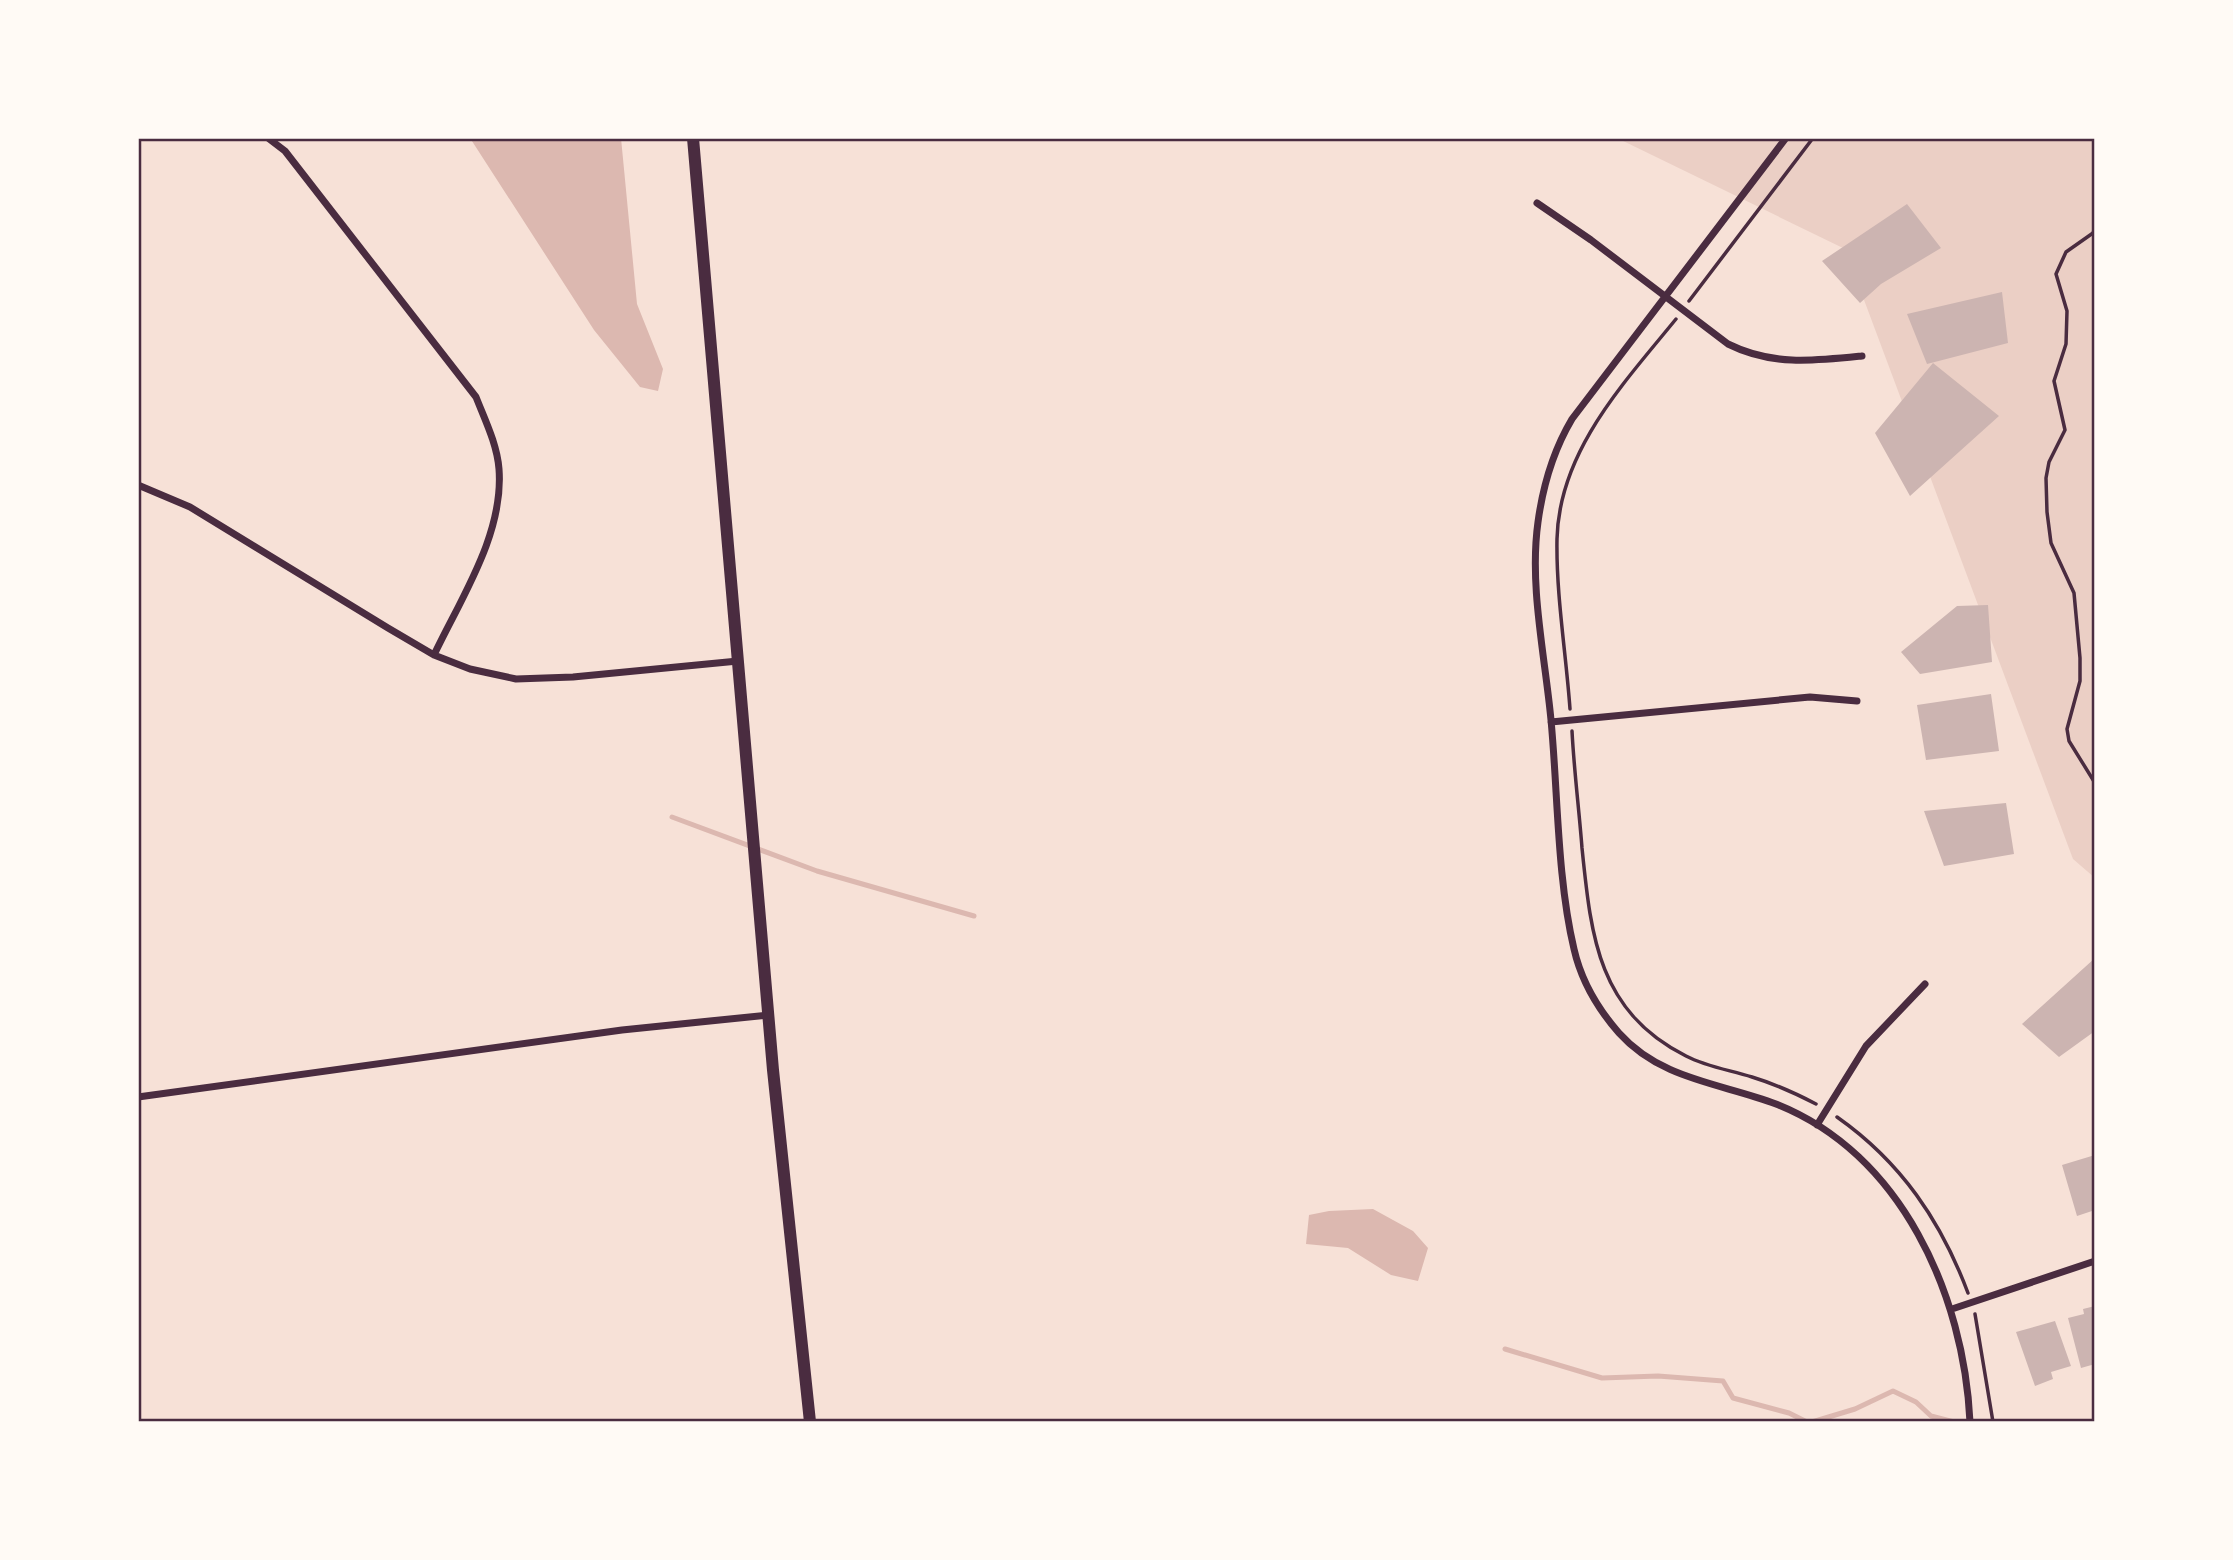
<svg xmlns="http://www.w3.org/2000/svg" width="2233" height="1560" font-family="'Noto Serif',serif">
	<rect width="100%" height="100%" fill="#f7e1d7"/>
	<path fill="#ebcfc5" d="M1617 138H2095V878L2073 859 1845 249Z"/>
	<path fill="#dcb8b0" d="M470 138H621L637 304 663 369 658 391 640 387 594 330Z
		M1373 1209 1413 1231 1428 1248 1418 1281 1391 1275 1348 1248 1306 1244 1309 1215 1329 1211Z"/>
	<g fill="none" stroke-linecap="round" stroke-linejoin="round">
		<path stroke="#dcb8b0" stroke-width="5" d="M672 817 817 871 974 916
			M1505 1349 1602 1378 1658 1376 1723 1381 1733 1398 1789 1413 1807 1422
			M1812 1422 1855 1409 1893 1391 1916 1402 1931 1416 1954 1422"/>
	</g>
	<path fill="#ccb4b1" d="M1907 204 1941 248 1881 284 1860 303 1822 261Z
		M2002 292 2008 343 1927 364 1907 314Z
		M1933 363 1999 416 1910 496 1875 433Z
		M1988 605 1992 662 1920 674 1901 652 1957 606Z
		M1991 694 1999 751 1926 760 1917 705Z
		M2006 803 2014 854 1944 866 1924 811Z
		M2095 958V1031L2059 1057 2022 1024Z
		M2095 1155V1210L2077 1216 2062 1165Z
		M2095 1306V1364L2081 1368 2068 1318 2084 1314 2083 1309Z
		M2055 1321 2071 1366 2051 1372 2053 1379 2035 1386 2016 1332Z"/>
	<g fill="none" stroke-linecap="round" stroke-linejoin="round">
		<path stroke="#4a2c40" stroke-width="3.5" d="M2095 228 2093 233 2066 252 2056 274 2067 311 2066 344 2054 381 2065 430 2049 462 2046 478 2047 512 2051 543 2074 593 2080 658V681L2067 729 2069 741 2095 783
			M1689 301 1813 138
			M1570 709C1566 653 1556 595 1557 539 1559 451 1624 383 1676 319
			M1572 731C1574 770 1579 809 1582 848 1591 936 1598 1012 1686 1056 1707 1067 1730 1070 1752 1077 1775 1084 1795 1093 1816 1104
			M1837 1117C1901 1162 1941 1221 1968 1293
			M1975 1314 1993 1422"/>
		<path stroke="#4a2c40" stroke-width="7" d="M268 138 285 151 476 397C485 420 497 444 499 469 504 534 461 598 434 655
			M1786 138 1572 419C1553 451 1543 485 1538 522 1529 586 1545 656 1551 720 1558 794 1557 877 1574 949 1581 980 1598 1009 1619 1033 1661 1080 1721 1083 1776 1104 1902 1154 1964 1295 1970 1422
			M1537 203 1591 240 1728 344C1772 366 1814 361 1862 356
			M138 485 190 507 388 628 434 655 470 669 516 679 573 677 738 661
			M1551 722 1810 697 1857 701
			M138 1097 622 1030 768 1015
			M1817 1125 1866 1046 1925 984
			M1952 1309 2095 1261"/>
		<path stroke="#4a2c40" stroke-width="12" d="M693 138 773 1070 810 1422"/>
	</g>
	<rect width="2233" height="1560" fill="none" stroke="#fffaf5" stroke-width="280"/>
	<rect x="140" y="140" width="1953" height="1280" fill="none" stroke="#4a2c40" stroke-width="2.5"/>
</svg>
